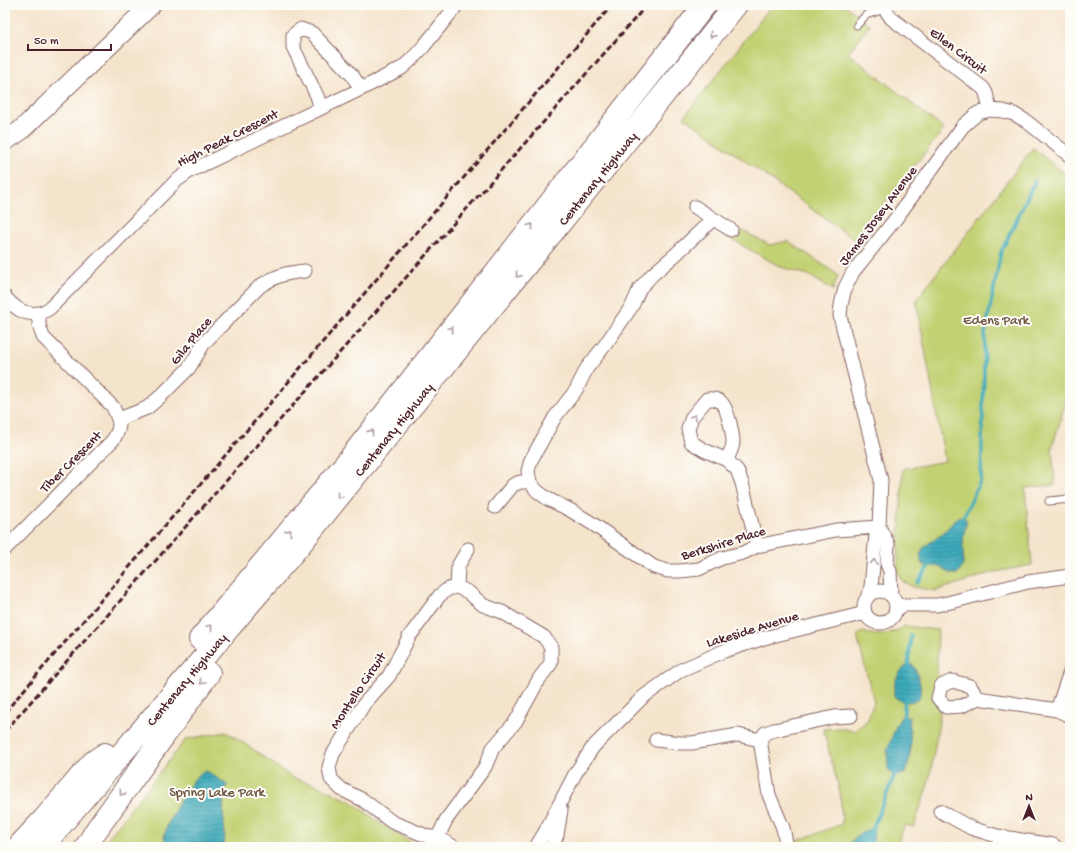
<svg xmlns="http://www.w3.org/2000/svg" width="1075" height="852" font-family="'Gochi Hand',sans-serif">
	<defs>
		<pattern id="water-rules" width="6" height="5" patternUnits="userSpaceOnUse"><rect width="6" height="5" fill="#3caabb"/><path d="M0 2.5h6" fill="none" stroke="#348a98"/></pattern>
	</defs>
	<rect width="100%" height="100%" fill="#fdfcf7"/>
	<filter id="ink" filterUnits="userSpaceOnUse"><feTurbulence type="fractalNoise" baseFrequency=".025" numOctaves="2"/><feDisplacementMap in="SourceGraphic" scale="8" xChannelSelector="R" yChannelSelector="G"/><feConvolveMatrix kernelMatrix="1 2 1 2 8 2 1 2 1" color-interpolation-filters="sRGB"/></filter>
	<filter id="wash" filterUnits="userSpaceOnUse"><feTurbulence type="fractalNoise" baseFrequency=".012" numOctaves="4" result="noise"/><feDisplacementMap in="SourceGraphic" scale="16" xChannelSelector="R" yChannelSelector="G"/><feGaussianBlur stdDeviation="0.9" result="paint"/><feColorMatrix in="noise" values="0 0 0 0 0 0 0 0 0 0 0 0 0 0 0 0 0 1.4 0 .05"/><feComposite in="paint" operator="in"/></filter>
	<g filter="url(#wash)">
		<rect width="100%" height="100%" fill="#f5e4cc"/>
		<path fill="#c2d173" stroke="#86784f" d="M772 5H845L870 25 848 53 944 129 855 240 684 117Z
			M1033 148 1070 178V388L1052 448 1055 485 1025 488 1032 565 995 572 935 591 913 587 902 581 897 572 903 469 945 461 916 300Z
			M743 231 770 245 788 241 838 275 833 290 808 275 781 267 722 234Z
			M905 626 938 630 937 668 940 716 932 765 928 784 914 827 905 825 896 847H790L793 842 842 824 840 793 823 729 840 728 854 731 867 721 874 702 857 636 862 632C880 637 889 635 905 626Z
			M226 732 244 743 293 778 314 784 352 802 380 823 418 847H101L186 739Z"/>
		<path fill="url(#water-rules)" stroke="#436473" d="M958 517 967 520C965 528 963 537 963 546 963 556 965 566 958 574 948 575 947 570 939 567 933 565 927 567 922 564 915 546 933 543 943 533 948 528 953 522 958 517Z
			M908 664 913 665C918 675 924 689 918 700 908 703 901 703 894 696 893 681 897 674 908 664Z
			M901 717H909C911 736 912 754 906 773L901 775H893L888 769 887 751 896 726Z
			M203 771H207L227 785C219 807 227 826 224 847H167L164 837 167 826 181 798 195 778Z
			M869 829 874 832 872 847H845L860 834Z"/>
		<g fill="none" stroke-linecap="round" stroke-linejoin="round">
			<path stroke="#3caabb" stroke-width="3.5" d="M960 521 964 516 981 479 985 334 1001 252 1035 181
				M917 583 931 563
				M908 668 911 635
				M903 721 905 698
				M870 835 896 771"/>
		</g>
	</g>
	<g filter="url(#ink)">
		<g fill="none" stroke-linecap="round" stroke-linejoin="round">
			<defs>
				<path id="lane" d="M857 25 866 15 885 9
					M1049 501 1070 499"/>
				<path id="street" d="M885 5V9L891 18 983 88 986 93 990 110
					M321 108 317 96 293 47V35L301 29 312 33 352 75 361 89
					M695 207 731 230
					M713 219 675 255 653 274 640 288 632 306 605 345 587 368 576 390 555 417 531 460 528 471 530 482 537 491 548 499 570 510 593 524 654 567 668 571H680L699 569 722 558 743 553 757 546 836 530 879 527
					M5 297C14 307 24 316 38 313 42 313 47 310 50 308L176 181 190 171 361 89 402 68 413 58 424 46 457 5
					M119 419 147 408 161 396 189 368 204 343 260 286C277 275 286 273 305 271
					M727 460C729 454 733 448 733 442 733 436 731 429 730 423 726 409 724 397 707 399L692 417 688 429 691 442 704 450 727 460 737 470 742 483 757 546
					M495 507 513 485 520 482H530
					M879 527 888 544 887 564 890 571 891 595
					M5 549 113 440C122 426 120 422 113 407L43 337 39 325V313
					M457 587 458 566 468 549
					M864 607a16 16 0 1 1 32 0a16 16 0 1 1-32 0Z
					M867 598 871 587 876 534 879 527 881 480 840 316 841 305 845 288 853 272 897 217 963 126 978 113 990 110 1003 111 1014 114 1026 121 1070 156
					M897 609 904 605H937L951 602 1028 582 1070 576
					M978 698 970 686 952 681 941 686 938 698 946 707 962 706 978 698 1057 710 1070 716
					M1057 710 1070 672
					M656 740 680 743H692L738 735 760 740
					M940 811 971 828 997 836 1053 845 1056 847
					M438 837 446 820 485 767 493 748 516 721 539 679 551 663V647L544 637 502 612 483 605 468 592 457 587 448 589 440 595 409 637 389 676 364 704 333 754 329 767 331 779 341 789 363 800 392 822 429 837H438L454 847
					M536 847 545 832 575 774 593 747 643 697 681 670 724 651 764 638 865 613
					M552 847 557 835 561 810
					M783 847 786 842 783 828 769 795 760 740 765 733 774 730 834 717 851 716"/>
				<path id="secondary" d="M5 141 20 131 151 5"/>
				<path id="highway" d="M200 639 351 457 705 5
					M18 847 44 819 93 762 105 754
					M42 847 298 547 569 212 736 5
					M86 847 97 829 209 673"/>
			</defs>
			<use href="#lane" stroke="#866463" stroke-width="9"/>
			<use href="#street" stroke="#866463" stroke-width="15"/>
			<use href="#secondary" stroke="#866463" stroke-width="21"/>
			<use href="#highway" stroke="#866463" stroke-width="24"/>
			<use href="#lane" stroke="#fff" stroke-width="7"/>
			<use href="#street" stroke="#fff" stroke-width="13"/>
			<use href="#secondary" stroke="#fff" stroke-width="19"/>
			<use href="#highway" stroke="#fff" stroke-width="22"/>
			<path stroke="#4a1f2b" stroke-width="3" stroke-dasharray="6 3" stroke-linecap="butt" d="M5 712 612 5
				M5 731 647 5"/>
		</g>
		<defs><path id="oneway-chevron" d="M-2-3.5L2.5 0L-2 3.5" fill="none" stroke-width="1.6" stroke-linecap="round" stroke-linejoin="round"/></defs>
		<g stroke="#ae9aa0">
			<use href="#oneway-chevron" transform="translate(712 35) rotate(129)"/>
			<use href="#oneway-chevron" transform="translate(531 226) rotate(-52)"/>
			<use href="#oneway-chevron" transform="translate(518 275) rotate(129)"/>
			<use href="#oneway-chevron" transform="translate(451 329) rotate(-52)"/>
			<use href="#oneway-chevron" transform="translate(694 417) rotate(-59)"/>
			<use href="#oneway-chevron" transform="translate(371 432) rotate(-52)"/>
			<use href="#oneway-chevron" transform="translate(339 496) rotate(129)"/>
			<use href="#oneway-chevron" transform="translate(289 532) rotate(-50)"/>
			<use href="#oneway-chevron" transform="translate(874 562) rotate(-84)"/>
			<use href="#oneway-chevron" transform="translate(210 627) rotate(-50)"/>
			<use href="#oneway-chevron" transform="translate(202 682) rotate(127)"/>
			<use href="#oneway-chevron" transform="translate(122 793) rotate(125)"/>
		</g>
	</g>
	<g text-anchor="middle" stroke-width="4" stroke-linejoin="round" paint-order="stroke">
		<g font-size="14" fill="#4a1f2b" stroke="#fdfcf7">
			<text transform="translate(959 50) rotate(37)" y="5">Ellen Circuit</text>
			<text transform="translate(227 137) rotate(-27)" y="5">High Peak Crescent</text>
			<text transform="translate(597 178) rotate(-51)" y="5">Centenary Highway</text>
			<text transform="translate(877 215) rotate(-53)" y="5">James Josey Avenue</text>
			<text transform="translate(190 340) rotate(-51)" y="5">Gila Place</text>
			<text transform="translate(393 429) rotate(-51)" y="5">Centenary Highway</text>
			<text transform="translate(70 461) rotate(-45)" y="5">Tiber Crescent</text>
			<text transform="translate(723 542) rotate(-17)" y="5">Berkshire Place</text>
			<text transform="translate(752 628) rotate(-17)" y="5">Lakeside Avenue</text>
			<text transform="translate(186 679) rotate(-50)" y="5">Centenary Highway</text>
			<text transform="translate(357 690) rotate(-56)" y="5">Montello Circuit</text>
		</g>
		<g font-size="14" fill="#6e5441" stroke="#fdfcf7">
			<text x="996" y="324">Edens Park</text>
			<text x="217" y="796">Spring Lake Park</text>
		</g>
	</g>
	<rect width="1075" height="852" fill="none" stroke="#fdfcf7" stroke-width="20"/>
	<g transform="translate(1029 806)" stroke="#fdfcf7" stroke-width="3" paint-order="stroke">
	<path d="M0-3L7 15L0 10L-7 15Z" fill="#4a1f2b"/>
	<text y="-6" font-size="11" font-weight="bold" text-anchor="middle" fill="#4a1f2b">N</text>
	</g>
	<path d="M28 44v6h83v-6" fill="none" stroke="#4a1f2b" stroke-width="2"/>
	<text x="34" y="44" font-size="12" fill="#4a1f2b" stroke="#fdfcf7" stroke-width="3" paint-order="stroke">50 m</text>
</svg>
